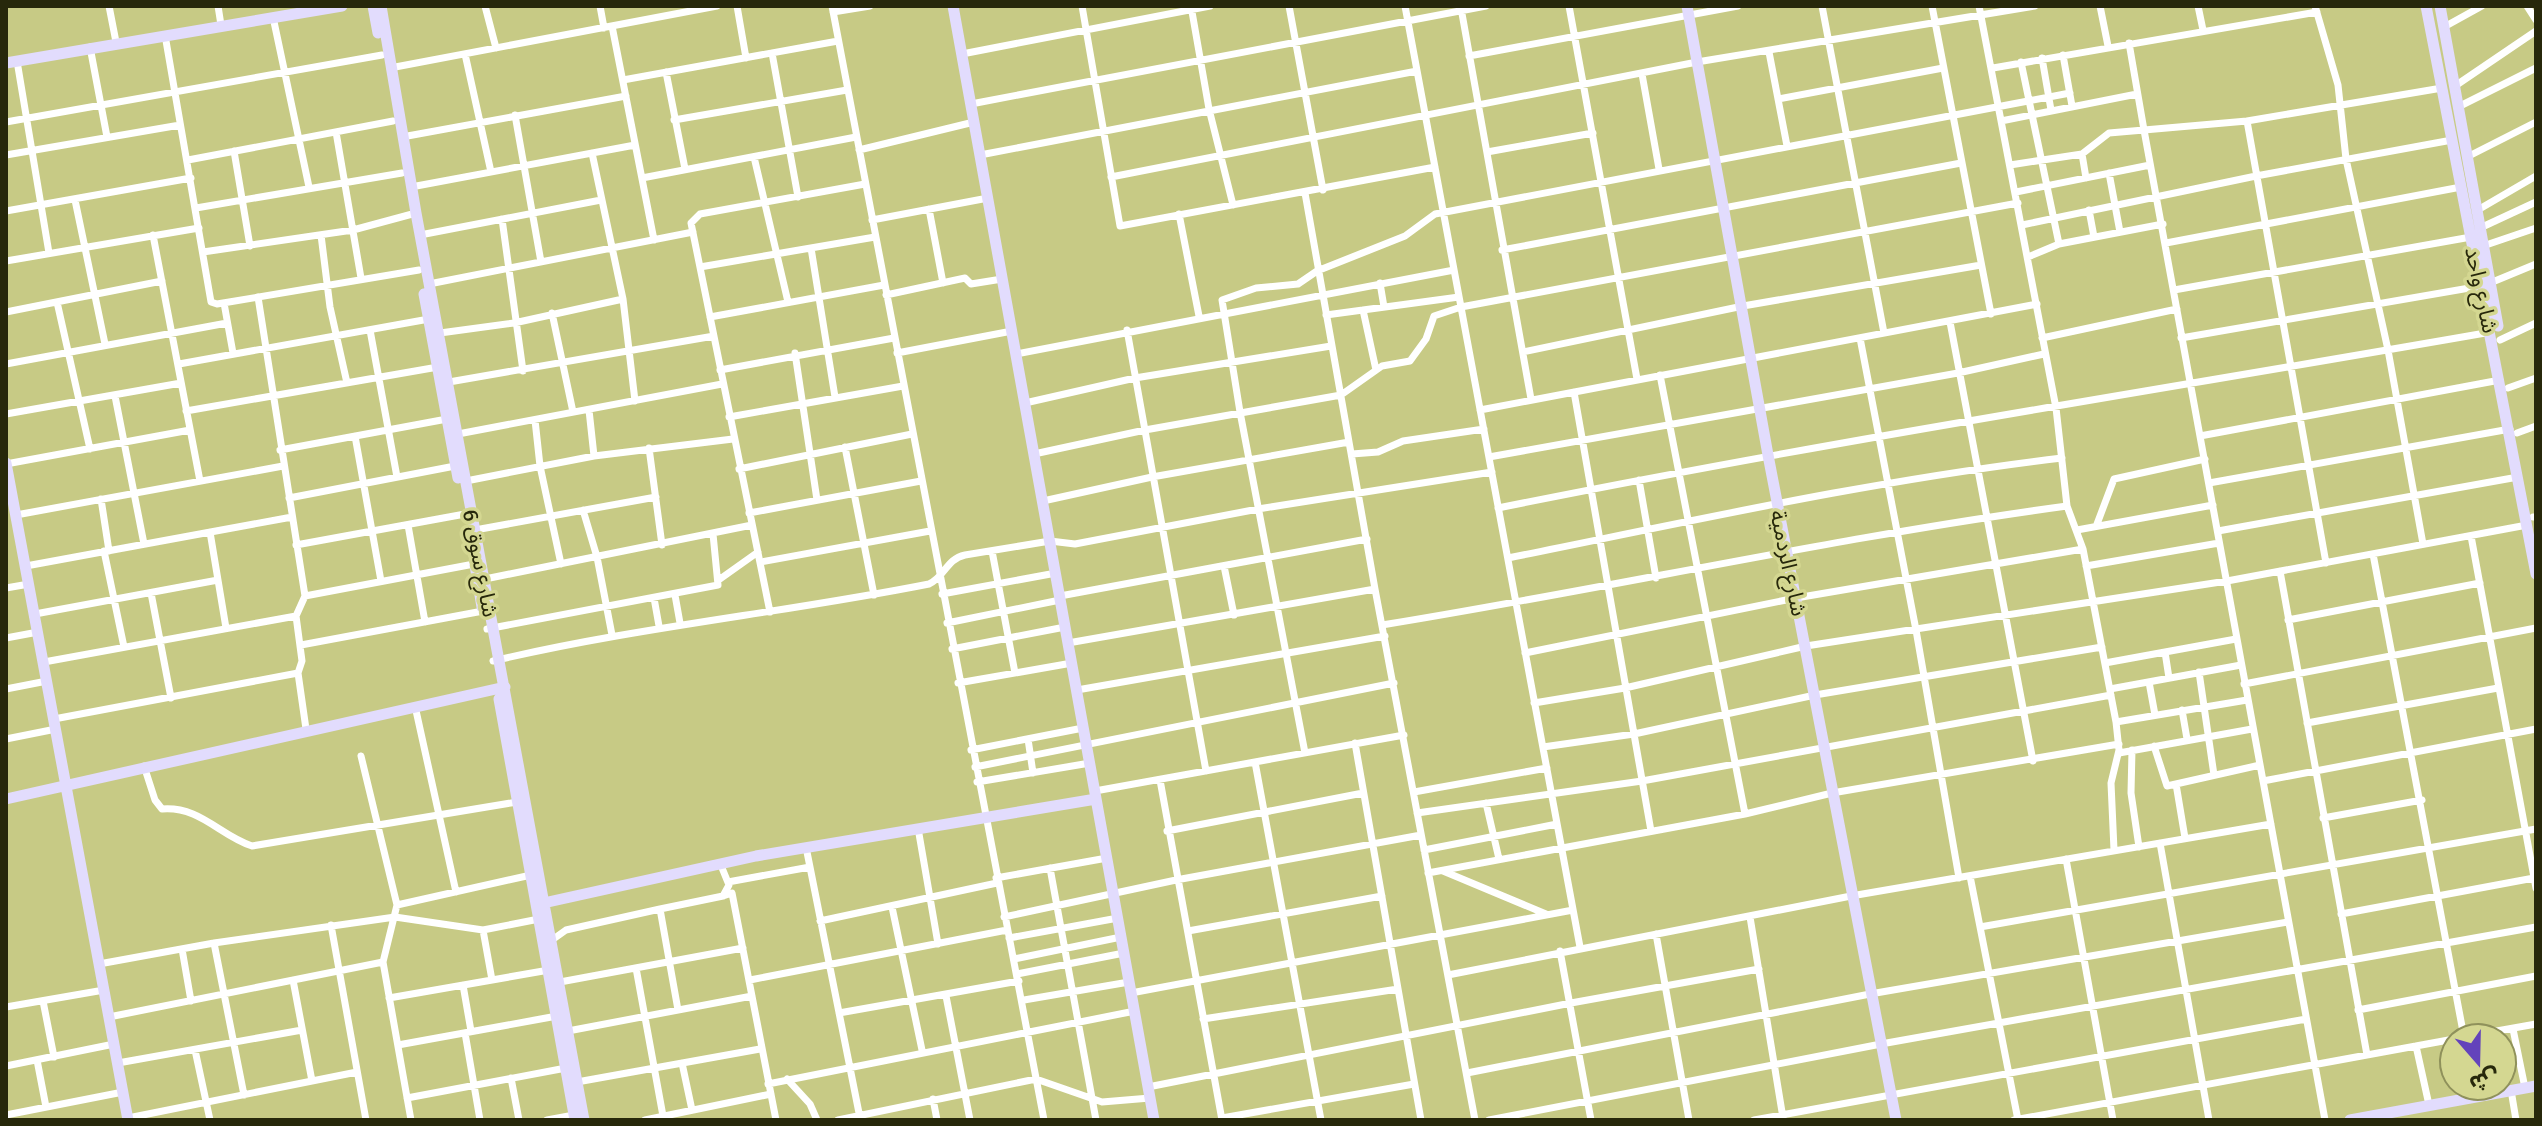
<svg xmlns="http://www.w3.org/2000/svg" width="2542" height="1126" font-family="Signika,'Noto Sans Arabic',sans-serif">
	<rect width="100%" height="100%" fill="#c7ca85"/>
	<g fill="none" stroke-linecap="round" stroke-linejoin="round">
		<path stroke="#fff" stroke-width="7" d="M109 6 116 42
			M218 6 221 25
			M485 6 496 48
			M600 6 604 28
			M737 6 746 58
			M832 6 1044 1120
			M1082 6 1120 226 1435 167
			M1191 6 1209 109 1233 205
			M1289 6 1323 190
			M1405 6 1580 947
			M1569 6 1637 379
			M1822 6 1884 333
			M1932 6 1991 314
			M1979 6 2056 408 2067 506 2083 549 2116 722 2119 750 2111 783 2114 850
			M2100 6 2108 46
			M2198 6 2203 30
			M2315 6 2338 85 2346 159 2388 350 2423 544
			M2527 6 2536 20
			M1461 8 1531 399
			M833 12 870 6
			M273 17 309 187
			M612 26 654 240
			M2444 27 2482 6
			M165 35 211 302 217 304 419 270
			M2129 43 2144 130 2247 121 2442 88
			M90 47 107 137
			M1769 52 1787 146
			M772 53 798 197
			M465 54 491 172
			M962 54 1210 6
			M2063 55 2072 106
			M1469 56 1738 6
			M2042 58 2051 110
			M17 61 49 253
			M2021 62 2059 244
			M390 68 717 6
			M1993 68 2317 12
			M666 72 685 169
			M1642 74 1659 169
			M623 80 838 41
			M2455 86 2536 31
			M1778 99 1943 68
			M971 104 1486 6
			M2458 107 2536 68
			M515 115 541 262
			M674 120 847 90
			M2001 121 2137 94
			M2247 121 2326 563
			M6 122 382 55
			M336 132 361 278
			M402 137 626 96
			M859 150 974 122
			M234 151 250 246
			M1487 152 1593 133
			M592 153 623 299 635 401
			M2082 154 2086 178
			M6 155 180 125
			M980 155 1417 71
			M754 157 788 302
			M2467 157 2536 122
			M188 160 393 121
			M2010 165 2082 154 2109 133 2144 130 2325 1120
			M2109 173 2120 232
			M1111 177 1697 62 2035 6
			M642 178 856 137
			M411 187 635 145
			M2016 192 2150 165
			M1305 193 1375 589 1475 1120
			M75 200 105 344
			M196 208 402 173
			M929 209 943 283
			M2089 210 2094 237
			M6 211 191 178
			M2476 211 2536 176
			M1179 214 1199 316
			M502 219 523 371
			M872 220 988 198
			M2022 225 2256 176 2452 140
			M2480 228 2536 202
			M153 235 200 481
			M321 235 330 307 347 383
			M420 235 601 200
			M2166 243 2461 187
			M2483 246 2536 228
			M811 248 835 397
			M1502 250 1961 163
			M203 252 353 230 416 213
			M2028 257 2059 244 2163 224
			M6 261 199 228
			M700 267 875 237
			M1380 283 1384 307
			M2490 283 2536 264
			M429 284 693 232
			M2174 290 2471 237
			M886 295 965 278 971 284 1002 279
			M258 297 305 596 296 616 302 661 298 673 306 729
			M57 302 90 449
			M224 303 233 353
			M1363 310 1376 370
			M6 312 162 281
			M552 313 573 412
			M1326 315 1459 297
			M710 317 884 285
			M1950 322 2033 761
			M370 330 397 477
			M1127 330 1206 771
			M440 333 514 323 623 299
			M1860 338 1916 630 1959 878
			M2042 338 2177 309
			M2181 338 2481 286
			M2500 340 2536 323
			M1523 352 1743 306 1981 265
			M795 353 817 500
			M897 353 1012 331
			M1016 354 1454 270
			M6 364 227 323
			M179 364 429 319
			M720 370 894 338
			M1660 375 1745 814
			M449 382 714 336
			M2508 388 2536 378
			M1574 392 1651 831
			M115 396 144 544
			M1025 403 1135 378 1331 346
			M589 410 594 456
			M1480 410 2037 304
			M186 411 438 367
			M6 414 181 383
			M729 417 903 386
			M535 420 540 466 561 564
			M2517 433 2536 426
			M458 434 722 384
			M355 436 381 581
			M2200 436 2500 380
			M845 447 874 595
			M649 448 662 545
			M280 450 447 419
			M1034 454 1145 430 1341 395 1382 366 1410 361 1426 339 1434 316 1461 307 2018 203
			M1352 454 1378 452 1403 441 1484 429
			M1489 457 1958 373 2044 354
			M6 464 190 430
			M739 469 912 434
			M1639 480 1656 578
			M466 481 594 456 733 439
			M2209 483 2510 429
			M289 498 455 466
			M101 499 109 551
			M1043 501 1152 477 1349 442
			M1498 508C1828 441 2160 390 2491 332
			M583 510 597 557 612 635
			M749 513 921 481
			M16 515 283 466
			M2533 517H2536
			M2097 524 2114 479 2205 459
			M408 525 425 622
			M475 530 656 497
			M2077 530 2213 505
			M2218 531 2518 477
			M210 532 226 628
			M2471 536 2536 888
			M296 545 465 514
			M104 551 124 647
			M992 551 1015 673
			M2373 554 2464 1037
			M1508 558C1692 521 1875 480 2062 458
			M761 562 930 531
			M26 566 292 517
			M1224 566 1234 615
			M2086 566 2219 543
			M2280 571 2367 1055
			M485 579 752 525
			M720 579 758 552
			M6 588 29 584
			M151 593 171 698
			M942 594 1056 573
			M675 595 680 623
			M305 596 474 564
			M1060 596 1367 539
			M654 598 659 626
			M770 612 691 223 700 214 865 184
			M35 614 218 580
			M2288 620 2480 583
			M947 623 1060 600
			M1382 625C1611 588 1837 537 2067 506
			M487 629 718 585 713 534
			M6 638 38 632
			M1068 643 1375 589
			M301 645 483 611
			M952 649 1065 627
			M2165 652 2169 678
			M1525 653 1796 598 2083 549
			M493 661C637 627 783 613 929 584 945 577 946 559 965 555L1050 541 1075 544 1258 509 1492 472
			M44 662 296 616
			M2105 663 2236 639
			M2199 672 2214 775
			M2149 682 2155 715
			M958 683 1072 663
			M2244 684 2536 628
			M6 689 47 681
			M2110 689 2241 665
			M1077 690 1385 636
			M1534 703 1625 688 1806 646 2227 581 2527 525
			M415 706 456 892
			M2182 710 2187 739
			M54 719 298 673
			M2116 722 2247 700
			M2307 723 2498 688
			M6 739 56 729
			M1028 739 1033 773
			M1355 743 1421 1120
			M2154 746 2167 786 2260 765
			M1543 747 1634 734 1815 695 2102 647
			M971 750 1083 728
			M2132 750 2131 793 2139 847
			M1305 753 1240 412 1222 300 1256 288 1298 284 1317 271 1405 236 1435 214 2070 93
			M2119 753 2252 729
			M361 756 397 905 383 962 411 1120
			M1255 762 1321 1120
			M144 766 155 800 162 809C200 806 219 835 252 846L517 802
			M975 767 1394 683
			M1160 780 1222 1120
			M2263 781 2536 729
			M977 782 1090 763
			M2176 784 2185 838
			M1095 791 1404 735
			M1414 792 1547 768
			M1486 803 1499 859
			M1417 813 1642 781 2111 695
			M2323 818 2422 800
			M918 828 938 944
			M1167 831 1363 793
			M2160 843 2209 1120
			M806 847 860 1118
			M1424 850 1557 824
			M2066 859 2113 1120
			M720 863 729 885 723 896 732 893 776 1120
			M1050 868 1096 1120
			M1443 871 1546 914
			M1428 873 1745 814 1832 793 2119 744
			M1970 876 2018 1120
			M996 878 1107 858
			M728 882 810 867
			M397 905 531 875
			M892 907 922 1050
			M2341 914 2534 878
			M1004 917 1176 880 1421 835
			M1750 917 1783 1118
			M820 921 997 883
			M331 925 366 1120
			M1980 927 2536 829
			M483 930 492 980
			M1188 931 1382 896
			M1656 934 1689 1120
			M1009 938 1118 918
			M552 940 566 930 660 909
			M214 943 244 1095
			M182 949 191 1001
			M1560 951 1591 1120
			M1014 959 1121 937
			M99 964 214 943 395 917 483 930 539 919
			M636 968 663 1116
			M1017 974 1124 953
			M1448 975 1851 896 2271 824
			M293 980 312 1081
			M750 980 1007 930
			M560 982 743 948
			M463 985 471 1031
			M1131 993 1573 910
			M946 996 970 1120
			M389 998 549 970
			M1024 1000 1129 982
			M43 1001 54 1057
			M6 1007 104 990
			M678 1010 660 909 723 896
			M2358 1010 2536 976
			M839 1013 1019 981
			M109 1017 383 962
			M1203 1019 1398 989
			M2513 1029 2525 1088
			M568 1031 752 996
			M465 1033 480 1120
			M2463 1037 2536 1024
			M398 1045 557 1016
			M2416 1046 2429 1105
			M195 1050 210 1120
			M37 1060 46 1107
			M118 1063 302 1030
			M682 1063 692 1110
			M6 1066 114 1044
			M1467 1073 1870 994 2288 922
			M511 1078 519 1120
			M787 1079 810 1104 817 1120
			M577 1082 760 1049
			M768 1084 1135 1011
			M1148 1087 1571 1003 1759 969
			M2511 1090 2516 1120
			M407 1098 566 1068
			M933 1099 937 1120
			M6 1115 123 1092
			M128 1118 357 1072
			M1222 1118 1414 1084
			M547 1120 574 1115
			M645 1120 771 1094
			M838 1120 1036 1079 1102 1102 1150 1098
			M1489 1120 1881 1044 2536 927
			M1754 1120 2306 1019
			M2014 1120 2454 1039"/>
		<path stroke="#e2dcfd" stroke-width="11" d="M373 6 378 33
			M381 6 416 213 584 1120
			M953 6 1154 1120
			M1687 6 1768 455 1896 1120
			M2426 6 2536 574
			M2440 6 2498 326
			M6 63 342 6
			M424 294 458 478
			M6 463 128 1120
			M475 565 482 607
			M499 699 575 1120
			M6 799 505 687
			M539 904 756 856 1096 799
			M2350 1120 2536 1086"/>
	</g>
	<g text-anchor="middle" stroke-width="7" stroke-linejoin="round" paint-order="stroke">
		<g font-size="22" fill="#27280b" stroke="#d4d791">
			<text transform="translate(2482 290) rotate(78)" y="8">شارع واحد</text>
			<text transform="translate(481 563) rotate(79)" y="8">شارع سوق 6</text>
			<text transform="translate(1789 563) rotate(78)" y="8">شارع الردمية</text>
		</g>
	</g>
	<rect width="2542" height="1126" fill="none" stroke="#27280b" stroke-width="16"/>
	<g transform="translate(2478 1062) rotate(160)"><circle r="38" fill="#d4d791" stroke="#8f915b" stroke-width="2"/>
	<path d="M0-6L14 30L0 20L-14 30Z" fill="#6343bb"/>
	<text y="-12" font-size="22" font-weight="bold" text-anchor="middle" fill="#27280b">ش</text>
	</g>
</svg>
